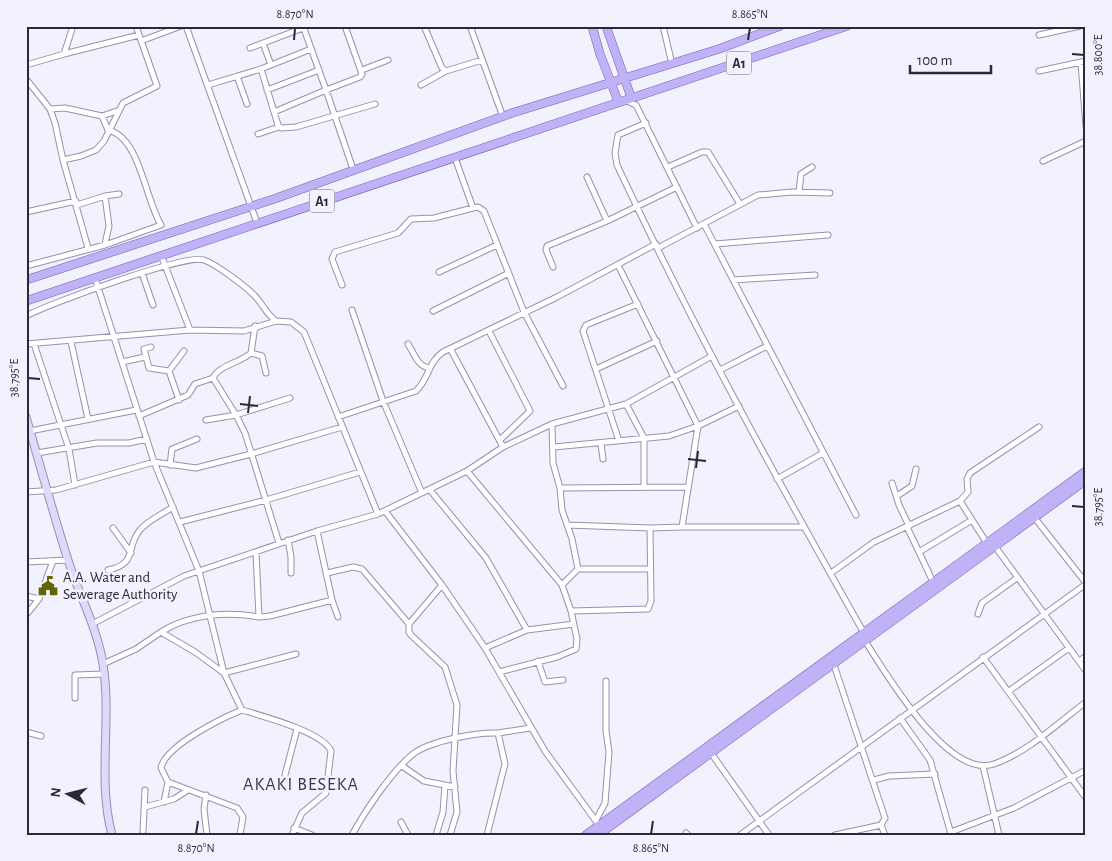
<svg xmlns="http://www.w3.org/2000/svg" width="1112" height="861" font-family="'Alegreya Sans',sans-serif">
	<rect width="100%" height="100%" fill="#f2f1fe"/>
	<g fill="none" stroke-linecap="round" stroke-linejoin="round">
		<defs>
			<path id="street" d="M186 26 257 223
				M303 26 326 90 360 77 362 74 345 26
				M424 26 442 68 446 71 482 60
				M470 26 503 117
				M663 26 672 64
				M1039 35 1080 26
				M141 41 181 26
				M263 43 271 65
				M250 48 303 28
				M64 54 139 35
				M1081 63 1086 126
				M26 65 64 54 73 26
				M261 69 278 125 281 128 296 127 375 104
				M362 70 388 60
				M1039 71 1086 61
				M237 76 247 104
				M26 79 50 109 55 123 63 160 88 248
				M208 85 261 69 311 49
				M421 85 446 71
				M267 90 319 70
				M625 100 636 105 697 228
				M50 109 65 108 102 116 117 111
				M274 112 326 90 353 169
				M646 123 618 135 615 153 617 165C692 325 777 480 864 633
				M258 134 279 127
				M455 158 473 208 478 207 484 211 524 312 563 386
				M63 160 81 156 96 150 104 141 123 103 157 86 136 26
				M1043 161 1086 141
				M668 167 702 152H708L740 204
				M587 177 607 221
				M799 192 801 174 812 167
				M105 196 109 226 105 244
				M77 205 105 196 119 194
				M26 212 76 201
				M704 224 856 515
				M715 244 828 235
				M658 248 758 195 792 192 830 193
				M161 255 190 330
				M618 265 698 426 682 527H803
				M26 266 105 245 161 225C145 199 140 137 108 130L102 116
				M553 267 546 250 547 246 607 221 677 187
				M439 272 497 245
				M142 273 153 305
				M95 278 154 462 199 571 224 673 242 710
				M733 280 815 275
				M342 285 332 259 335 252 398 233 411 219 434 218 473 208
				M352 310 383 401 422 493
				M433 311 507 274
				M26 316C48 304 187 253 204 260 216 264 245 286 254 295 263 304 266 314 276 321
				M255 326 251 353C240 363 219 365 213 378L236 415 245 433 279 543
				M489 331 530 411 500 440
				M71 342 88 419
				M26 344 190 330 244 331 276 321 291 322 304 332 378 514
				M34 344 69 449 75 485
				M408 344C414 353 417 366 429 368
				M151 347 144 349 149 368 169 371
				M451 350 503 447
				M251 353 262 356 266 373
				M122 362 145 357
				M596 369 657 341
				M720 370 767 346
				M169 371 179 400
				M169 371 184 351
				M626 404 644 438V486
				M139 416 188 395 195 384 213 378
				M338 417 416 391C429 379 428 362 443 352L557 297 656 244
				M206 420 236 415 290 398
				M30 431 136 410
				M619 441 583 331 586 325 638 304
				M601 444 603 459
				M554 447 669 436 698 426 739 406
				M37 453 97 443H129L147 439
				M170 465 172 449 197 439
				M467 471 503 447 552 424
				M777 479 823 453
				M892 483 899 505 909 526
				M560 488 687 487
				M430 490 486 558 527 630 485 648
				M26 492 56 490 154 462 196 468 251 454 342 427
				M897 496 912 486 916 469
				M960 501 988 545
				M385 511 442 585 485 648 545 751 601 828
				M1034 517 1086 583
				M180 522 266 500 360 472
				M567 525 650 528 682 527
				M907 527 919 552
				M113 528 131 553
				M288 540 291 557V573
				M994 545 1086 671
				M256 552 259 617 270 616 332 600 317 531
				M26 562 68 560
				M578 569 572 539 562 510 560 488 553 463 552 424 626 404 712 356
				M108 570C138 564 125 548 140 530 148 520 163 514 173 507
				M327 573 353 567 362 569 409 624 442 585
				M831 573 874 542 960 501 968 492 967 479 970 473 1039 427
				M933 582 919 552 972 520
				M562 585 578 569H650
				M26 596 39 599
				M332 600 338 617
				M978 614 982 603 1017 578
				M26 615 39 599 53 561
				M94 623 184 576 317 531 378 514 467 471 562 585 571 611 648 609 651 601 650 528
				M409 624V632L411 635 445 667 457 705 453 771 457 812 450 835
				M527 630 574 624
				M161 632C189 614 228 611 259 617
				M865 641C886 673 948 780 994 764 1028 752 1058 723 1086 702
				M983 657 1086 798
				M538 661 545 682 563 680
				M1079 661 1086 656
				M103 664 136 649 161 632 195 652 224 673 296 654
				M834 665 885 818 881 825 835 835
				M499 672 557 657 576 649 577 639 571 611
				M1009 691 1069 648
				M75 698V675L104 674
				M900 718 930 760 951 834
				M26 732 41 736
				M711 753 769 835
				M402 766 424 781 455 787
				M983 766 999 835
				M285 775 297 729
				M874 780 889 776 935 774
				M206 795 204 809 207 835
				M164 802 168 782
				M145 807 174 799 188 790
				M596 820 605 803 609 752 606 731V681
				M401 822 408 835
				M881 825 885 835
				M294 828 312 835
				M143 831 145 790
				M951 832 1014 808 1086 770
				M686 833 688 835
				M240 835 243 817 237 808 168 782 161 768C165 746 222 718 242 710 262 716 323 732 331 751L326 793 302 813 292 835
				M352 835C365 811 392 771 413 754 430 741 477 732 498 733
				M436 835 443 812 445 785
				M487 835 505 764 498 733 530 728
				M740 835 1086 584"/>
			<path id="secondary" d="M26 417C40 465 53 513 68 560 79 595 97 627 103 664 112 721 97 779 112 835"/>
			<path id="primary" d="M592 26 600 54 618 101
				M606 26 631 97
				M26 280 274 199 512 113 719 49 780 26
				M26 301 847 26
				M586 835 1086 471
				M598 835 1086 480"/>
		</defs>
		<use href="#street" stroke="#9591b0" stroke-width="7"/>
		<use href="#secondary" stroke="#9591b0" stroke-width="9"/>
		<use href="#primary" stroke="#7161b0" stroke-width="9"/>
		<use href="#street" stroke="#fff" stroke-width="5"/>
		<use href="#secondary" stroke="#e0d9fb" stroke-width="7"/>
		<use href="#primary" stroke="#c1b2f8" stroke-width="8"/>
	</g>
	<path fill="none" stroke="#2a2935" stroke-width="2" d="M294 40 295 28M748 40 750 28M1072 54 1084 55M28 378 40 379M240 404 258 406M248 413 250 396M688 459 706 461M696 468 698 451M1072 506 1084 507M196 834 198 821M651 834 653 821"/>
	<defs>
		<symbol id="civic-bare" viewBox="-9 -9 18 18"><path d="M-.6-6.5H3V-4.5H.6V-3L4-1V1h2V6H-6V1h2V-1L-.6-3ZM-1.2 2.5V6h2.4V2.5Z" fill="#636500" stroke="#f2f1fe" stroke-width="2.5" paint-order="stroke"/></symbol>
	</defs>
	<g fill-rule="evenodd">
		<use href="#civic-bare" x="34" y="572" width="28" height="28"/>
	</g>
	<g text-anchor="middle" stroke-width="5" stroke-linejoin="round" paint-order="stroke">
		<g fill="#f2f1fe" stroke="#666571" stroke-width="1">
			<rect x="726.5" y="51.5" width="25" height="23" rx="4"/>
			<rect x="309.5" y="189.5" width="25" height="23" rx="4"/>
		</g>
		<g font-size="14" font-weight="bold" fill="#2a2935">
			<text x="739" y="68">A1</text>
			<text x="322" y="206">A1</text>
		</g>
		<g font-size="15" fill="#2a2935" stroke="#f2f1fe" text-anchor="start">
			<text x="63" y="582">A.A. Water and<tspan x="63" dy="17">Sewerage Authority</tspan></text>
		</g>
		<g font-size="18" letter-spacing="1" fill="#3a3650" stroke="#f2f1fe">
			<text x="301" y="790">AKAKI BESEKA</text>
		</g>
	</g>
	<rect width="1112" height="861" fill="none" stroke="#f2f1fe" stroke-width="55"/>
	<g transform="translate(68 794) rotate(277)" stroke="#f2f1fe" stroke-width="4" paint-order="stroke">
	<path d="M0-4L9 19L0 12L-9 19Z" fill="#2a2935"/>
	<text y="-8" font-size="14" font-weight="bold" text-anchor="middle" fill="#2a2935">N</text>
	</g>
	<path d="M910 65v8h81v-8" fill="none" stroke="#2a2935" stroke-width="2.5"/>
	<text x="917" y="65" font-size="15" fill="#2a2935" stroke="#f2f1fe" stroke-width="4" paint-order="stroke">100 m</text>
	<rect x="28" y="28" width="1056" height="806" fill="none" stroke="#2a2935" stroke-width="2"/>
	<g font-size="12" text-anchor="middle" fill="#2a2935">
		<text x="295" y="18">8.870°N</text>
		<text x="750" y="18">8.865°N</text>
		<text transform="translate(1098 55) rotate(-90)" y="4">38.800°E</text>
		<text transform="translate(14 378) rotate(-90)" y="4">38.795°E</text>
		<text transform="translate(1098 507) rotate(-90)" y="4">38.795°E</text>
		<text x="196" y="852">8.870°N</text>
		<text x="651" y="852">8.865°N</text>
	</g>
</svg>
